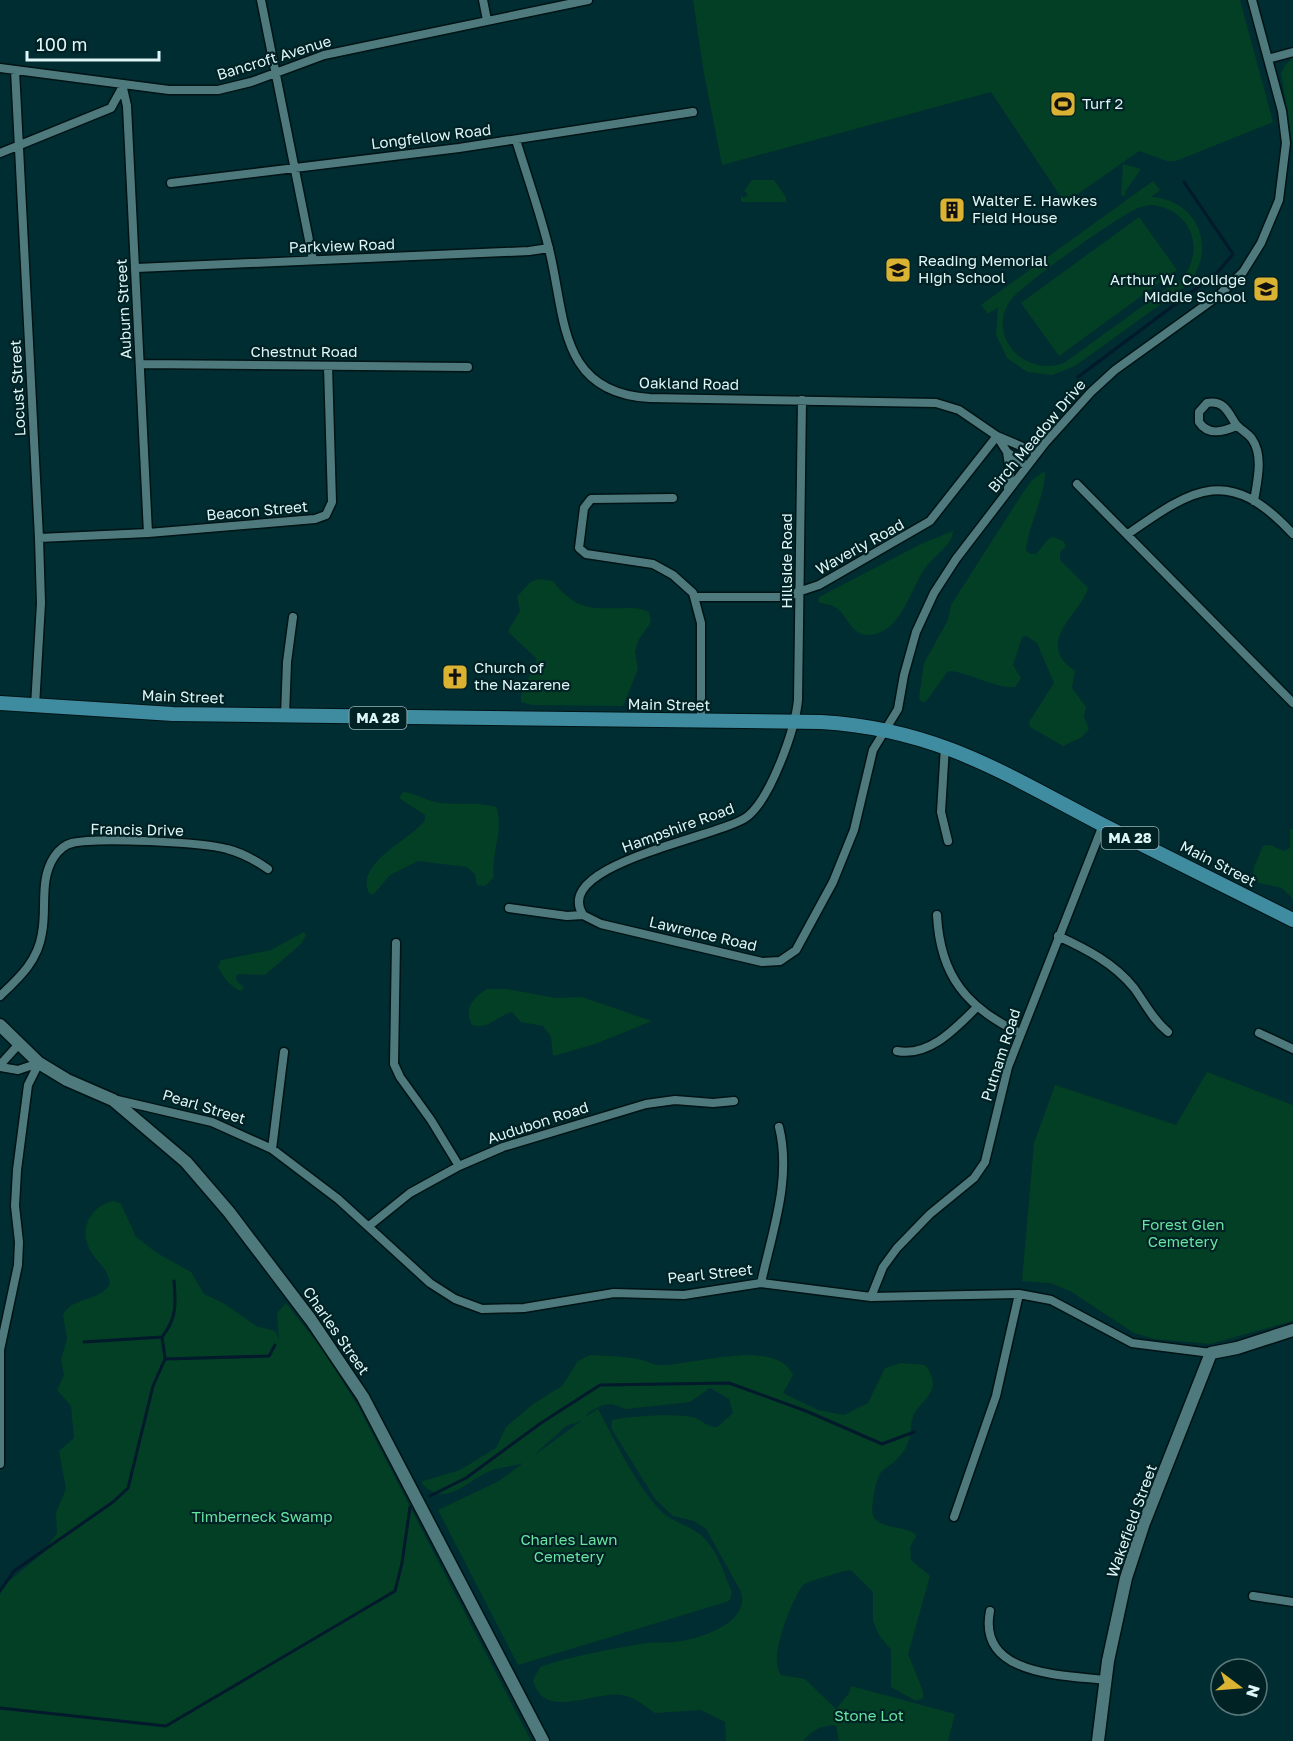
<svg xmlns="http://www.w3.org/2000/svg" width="1293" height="1741" font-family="'Golos Text',sans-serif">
	<rect width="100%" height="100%" fill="#002d31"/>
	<path fill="#023f24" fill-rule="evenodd" d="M693 0H1240L1273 122 1176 161H1167L1139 151 1065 203 991 92 722 165 703 68Z
		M1293 58V148L1281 73 1285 65Z
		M1123 164 1141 169 1125 192V196L1121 195Z
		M752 180H774L786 197V202H741V196L744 198 748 194 744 191Z
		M1153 181 1160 190 1151 197C1201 199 1220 257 1182 289L1075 366 1052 375 1027 372 1007 358 996 335 998 307 988 314 981 305ZM1149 205C1188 206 1207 247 1183 277L1064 363C1026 377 986 338 1010 301 1020 286 1112 221 1132 211 1137 208 1143 206 1149 205Z
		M1139 217 1177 270 1059 356 1021 303Z
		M1045 471C1045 497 1029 523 1026 550L1030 554H1036L1048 539 1053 537 1063 541 1066 546 1060 552V560L1088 588C1081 612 1046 633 1062 659 1065 664 1071 667 1075 671L1072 688 1086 707 1084 717 1089 729 1082 737 1063 746 1030 727 1029 722 1054 683 1037 643 1026 636 1022 637 1013 665 1021 678 1015 687C995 689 970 672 948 671L927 700 923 703 919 698 924 663 948 620 951 605 1022 494 1032 480Z
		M953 531C953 544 934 556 926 567 910 588 902 633 869 635 851 636 848 615 835 607 831 604 823 604 818 602L819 597 921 544Z
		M538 579 553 581C575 610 590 609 625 608 634 608 640 608 649 612L651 622 639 639 635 651 638 669 623 706 532 705 521 702V695L537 659 508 632 509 629 520 611 517 597 529 583Z
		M403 792C415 793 423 799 435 802 454 806 475 801 496 807 505 829 490 855 494 877L485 886 477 885 475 874 467 867 418 861 390 875 373 895 369 893C354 863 412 839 425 820V815L399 798Z
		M1290 829H1293V899L1282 888 1259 883 1253 877 1254 867 1263 846 1270 845 1284 851 1290 848Z
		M304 932 306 935 301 944 265 975 237 974 236 980 244 988 240 991C229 985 224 978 218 967L221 960 271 950Z
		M487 989H507L556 998 582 997 652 1021 595 1044 553 1056 551 1037 543 1026 521 1022 512 1012C497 1015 490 1030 472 1025 463 1008 473 998 487 989Z
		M1207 1072 1293 1105V1321L1210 1344 1155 1339 1134 1333 1070 1291 1050 1283 1022 1281 1034 1143 1055 1085 1176 1125Z
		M113 1201 121 1204 136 1237 157 1253 191 1272 204 1294 225 1304 256 1326 275 1331 279 1340 277 1313 286 1303 322 1349 358 1406 531 1741H0V1595L4 1585 43 1553 57 1533 56 1513 66 1489 59 1451 74 1438 71 1406 57 1390 64 1375 61 1360 67 1339 63 1315C71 1297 99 1302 110 1284 108 1267 96 1263 89 1248 79 1227 92 1206 113 1201Z
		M590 1355C608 1356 627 1356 645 1361 649 1362 653 1365 658 1365 689 1367 775 1336 793 1375L783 1393 818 1410 844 1415 868 1403 885 1368 901 1363 925 1365C946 1392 919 1400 913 1417 909 1428 912 1438 905 1449 887 1476 879 1458 873 1501 872 1508 871 1514 875 1519 885 1529 902 1526 914 1533L916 1536 910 1547 911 1560 930 1576 908 1654 923 1691V1698L916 1701 891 1687V1650L879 1635 873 1621V1592L851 1570C845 1570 806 1582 803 1585 792 1600 767 1659 781 1675L805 1679 836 1709 849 1693 851 1686 955 1714 948 1741H839L836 1725C820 1726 814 1729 803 1741H726L725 1722 701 1710 655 1713C645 1706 635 1697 622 1695 595 1690 543 1722 533 1680L540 1667C572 1656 607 1650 640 1644 653 1641 668 1644 681 1641 705 1637 750 1621 741 1592L706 1529 694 1521 673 1516 655 1499 611 1428 612 1420 617 1419C633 1416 681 1413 695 1418 704 1421 707 1427 717 1427L733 1413 729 1399 710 1388 690 1402 626 1409 611 1404 603 1405 589 1412 585 1417 598 1409C615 1441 634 1481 658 1508 670 1522 687 1524 701 1535 717 1549 724 1573 732 1592L730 1600 726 1602 518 1665 438 1510 499 1481 523 1463C513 1467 501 1466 490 1471 465 1482 447 1508 422 1484L423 1481 460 1470 496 1448 506 1427 533 1404 562 1386 578 1361ZM581 1421 536 1454H535L566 1426Z"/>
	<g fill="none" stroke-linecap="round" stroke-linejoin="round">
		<path stroke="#03192c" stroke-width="3" d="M1078 377 1217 273 1233 254 1184 182
			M162 1337C177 1318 176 1304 174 1281
			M84 1342 162 1337 165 1358
			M430 1496 466 1478 541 1423 600 1385 729 1383 806 1411 882 1444 914 1432
			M0 1591 14 1571 113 1502 128 1488 153 1386 165 1359 269 1356 275 1345
			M0 1708 166 1726 395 1591 402 1563 410 1507"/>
		<defs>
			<path id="street" d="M261 0 313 260
				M483 0 487 20
				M1268 59 1293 52
				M0 68 169 90H218L251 82 324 55 588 0
				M15 70 39 538 41 603 35 706
				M122 84 127 106 148 533
				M516 140C527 176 540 212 549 249 566 317 558 393 650 398L936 403 959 410 997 436 1037 453
				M0 153 111 108 122 88
				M171 183 459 148 693 112
				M136 268 529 251 549 248
				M140 364 468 367
				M1236 426C1223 432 1208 436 1199 422V412L1207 403C1223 400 1228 411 1235 423 1239 429 1248 433 1252 439 1264 456 1257 482 1254 501
				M997 436 1007 452 1027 466
				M1007 452 1010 472 1008 488
				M1077 484 1293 703
				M673 498 591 499 584 508 579 548 586 554 653 564 673 575 693 593 701 623V721
				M1128 534C1195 487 1229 465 1293 534
				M39 538 148 533 315 519 326 515 332 502 328 366
				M695 597H783L819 585 930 521 997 436
				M285 716 287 662 293 617
				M945 746 941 812 948 841
				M509 908 567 916 583 915 601 924 762 962 780 961 796 950 833 882 854 830 873 750 898 709 904 675 916 632 934 593 956 559 1045 443 1091 392 1115 370 1218 296 1243 272 1261 243 1279 200 1286 143 1282 111 1252 0
				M583 915C550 863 723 837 748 816 771 797 795 730 798 700L802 400
				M937 915C940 976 967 1008 1020 1033
				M1058 936C1086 949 1114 963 1134 988 1145 1003 1153 1020 1168 1032
				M396 943 394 1064 400 1077 431 1120 459 1166
				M0 996C19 978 38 961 42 933 47 908 39 880 54 857 58 851 64 845 72 843 96 837 202 842 227 849 243 853 255 860 268 869
				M1259 1033 1293 1049
				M897 1051C929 1057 955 1029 976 1008
				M0 1065 19 1044
				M0 1067 18 1070 39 1063
				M113 1099 212 1122 272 1149 338 1199 430 1283 455 1299 482 1309 524 1308 614 1293 684 1295 761 1283 871 1297 1019 1294 1051 1300 1132 1343 1211 1353
				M272 1149 284 1052
				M369 1226 410 1193 459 1166 503 1147 646 1104 675 1100 713 1103 734 1101
				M761 1283C772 1232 792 1179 779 1127
				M871 1297 883 1267 897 1248 930 1214 974 1178 985 1162 1008 1067 1103 825
				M0 1464V1350L18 1265 19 1242 15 1206 17 1170 28 1085 39 1063
				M954 1517 996 1396 1019 1294
				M1253 1596 1293 1602
				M990 1611C977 1676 1063 1675 1106 1680"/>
			<path id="secondary" d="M0 1025 39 1063 67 1080 113 1100 186 1162 229 1212 311 1320 363 1397 543 1741
				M1098 1741 1108 1661 1126 1578 1144 1523 1211 1353 1237 1348 1293 1330"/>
			<path id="primary" d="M0 703 173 714 821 722C938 729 1005 774 1105 826 1168 858 1230 888 1293 920"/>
		</defs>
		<use href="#street" stroke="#001315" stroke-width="11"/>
		<use href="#secondary" stroke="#001315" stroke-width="15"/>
		<use href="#primary" stroke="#001315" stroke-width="16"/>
		<use href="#street" stroke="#4f7a7d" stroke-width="8"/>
		<use href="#secondary" stroke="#4f7a7d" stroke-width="12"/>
		<use href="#primary" stroke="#3f8ca1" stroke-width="14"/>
	</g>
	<defs>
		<symbol id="stadium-square" viewBox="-11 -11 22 22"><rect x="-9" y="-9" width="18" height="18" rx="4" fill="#dab333" stroke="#012225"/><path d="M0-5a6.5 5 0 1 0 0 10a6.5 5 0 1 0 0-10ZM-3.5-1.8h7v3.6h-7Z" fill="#111"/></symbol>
		<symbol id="building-square" viewBox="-11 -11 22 22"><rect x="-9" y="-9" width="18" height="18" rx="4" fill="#dab333" stroke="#012225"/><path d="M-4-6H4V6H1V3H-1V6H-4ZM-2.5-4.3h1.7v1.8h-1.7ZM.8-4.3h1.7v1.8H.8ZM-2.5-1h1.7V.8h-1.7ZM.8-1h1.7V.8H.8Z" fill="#111"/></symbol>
		<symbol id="school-square" viewBox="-11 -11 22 22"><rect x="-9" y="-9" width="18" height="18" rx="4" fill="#dab333" stroke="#012225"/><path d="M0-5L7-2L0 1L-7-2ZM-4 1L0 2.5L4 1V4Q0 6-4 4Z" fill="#111"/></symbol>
		<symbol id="church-square" viewBox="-11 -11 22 22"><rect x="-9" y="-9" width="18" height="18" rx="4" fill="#dab333" stroke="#012225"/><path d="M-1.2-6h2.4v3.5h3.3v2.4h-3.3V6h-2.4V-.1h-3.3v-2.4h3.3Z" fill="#111"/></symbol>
	</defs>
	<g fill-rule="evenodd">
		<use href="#stadium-square" x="1048" y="89" width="30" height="30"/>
		<use href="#building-square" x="937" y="195" width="30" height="30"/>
		<use href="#school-square" x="883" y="255" width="30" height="30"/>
		<use href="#school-square" x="1251" y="274" width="30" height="30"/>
		<use href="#church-square" x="440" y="662" width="30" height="30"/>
	</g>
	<g text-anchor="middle" stroke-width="4.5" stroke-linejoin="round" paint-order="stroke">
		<g fill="#012225" stroke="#9cb6b8" stroke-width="1.5">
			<rect x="349.5" y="707" width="57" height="22" rx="4.5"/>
			<rect x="1101.5" y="827" width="57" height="22" rx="4.5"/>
		</g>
		<g font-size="14" font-weight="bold" fill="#dff6f7">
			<text x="378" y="723">MA 28</text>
			<text x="1130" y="843">MA 28</text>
		</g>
		<g font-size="15" fill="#dff6f7" stroke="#012225">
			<text transform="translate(274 58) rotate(-17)" y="5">Bancroft Avenue</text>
			<text transform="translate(431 137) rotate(-7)" y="5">Longfellow Road</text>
			<text transform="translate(342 246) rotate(-2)" y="5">Parkview Road</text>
			<text transform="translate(124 309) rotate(-93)" y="5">Auburn Street</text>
			<text x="304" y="357">Chestnut Road</text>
			<text transform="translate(689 384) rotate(1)" y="5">Oakland Road</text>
			<text transform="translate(18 388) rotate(-93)" y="5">Locust Street</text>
			<text transform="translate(1037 436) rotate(-50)" y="5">Birch Meadow Drive</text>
			<text transform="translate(257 511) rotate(-5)" y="5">Beacon Street</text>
			<text transform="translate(860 547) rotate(-29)" y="5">Waverly Road</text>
			<text transform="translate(787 561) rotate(-90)" y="5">Hillside Road</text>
			<text transform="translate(183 697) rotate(2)" y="5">Main Street</text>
			<text transform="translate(669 705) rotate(1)" y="5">Main Street</text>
			<text transform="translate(678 828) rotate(-20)" y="5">Hampshire Road</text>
			<text transform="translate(137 830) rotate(1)" y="5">Francis Drive</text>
			<text transform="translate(1218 864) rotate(27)" y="5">Main Street</text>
			<text transform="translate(703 934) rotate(13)" y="5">Lawrence Road</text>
			<text transform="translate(1001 1055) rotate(-72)" y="5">Putnam Road</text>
			<text transform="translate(204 1107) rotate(17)" y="5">Pearl Street</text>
			<text transform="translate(538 1123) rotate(-18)" y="5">Audubon Road</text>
			<text transform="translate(710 1274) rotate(-6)" y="5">Pearl Street</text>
			<text transform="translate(336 1331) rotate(55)" y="5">Charles Street</text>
			<text transform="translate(1132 1521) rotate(-70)" y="5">Wakefield Street</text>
		</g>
		<g font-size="15" fill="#dff6f7" stroke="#012225" text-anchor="start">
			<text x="1082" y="109">Turf 2</text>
			<text x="972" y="206">Walter E. Hawkes<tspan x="972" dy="17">Field House</tspan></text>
			<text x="918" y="266">Reading Memorial<tspan x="918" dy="17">High School</tspan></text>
			<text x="1246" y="285" text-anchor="end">Arthur W. Coolidge<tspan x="1246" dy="17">Middle School</tspan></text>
			<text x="474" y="673">Church of<tspan x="474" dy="17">the Nazarene</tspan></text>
		</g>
		<g font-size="15" fill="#68e4a1" stroke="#012225">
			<text x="1183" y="1230">Forest Glen<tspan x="1183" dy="17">Cemetery</tspan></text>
			<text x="262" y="1522">Timberneck Swamp</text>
			<text x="569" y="1545">Charles Lawn<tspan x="569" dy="17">Cemetery</tspan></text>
			<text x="869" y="1721">Stone Lot</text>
		</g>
	</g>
	<g transform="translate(1239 1687) rotate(106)"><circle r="28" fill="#012225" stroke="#5a7779" stroke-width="1.5"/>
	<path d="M0-4.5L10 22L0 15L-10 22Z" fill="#dab333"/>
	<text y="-9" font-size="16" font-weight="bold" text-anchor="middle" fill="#dff6f7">N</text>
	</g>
	<path d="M27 51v9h132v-9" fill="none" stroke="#dff6f7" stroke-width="3"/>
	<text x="36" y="51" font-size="18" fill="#dff6f7" stroke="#012225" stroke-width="4.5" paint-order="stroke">100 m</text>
</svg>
